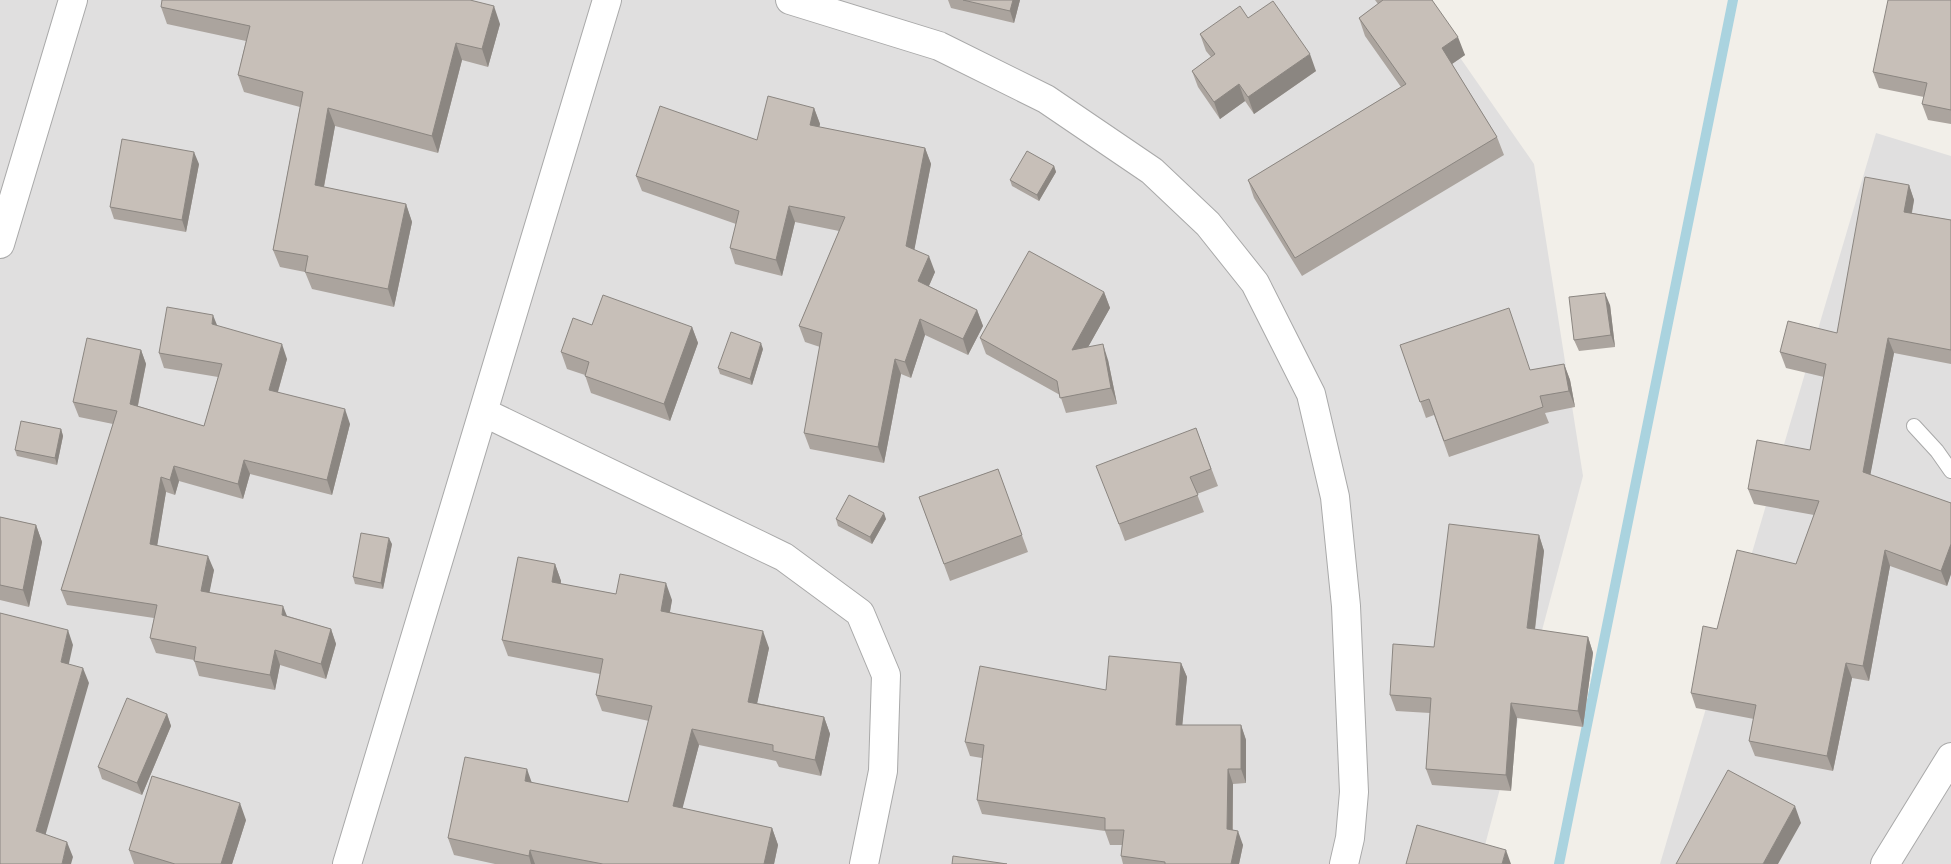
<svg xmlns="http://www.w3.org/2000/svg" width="1951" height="864" font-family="'Alegreya Sans',sans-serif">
	<rect width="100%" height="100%" fill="#f2efe9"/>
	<path fill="#e0dfdf" d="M0 0H1420L1534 164 1583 476 1480 864H0Z
		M1876 133 1951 156V864H1660Z"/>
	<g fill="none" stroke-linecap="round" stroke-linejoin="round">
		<path stroke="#aad3df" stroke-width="10" d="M1559 864 1733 0"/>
		<defs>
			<path id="service" d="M1914 426 1937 451 1951 471"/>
			<path id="minor" d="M790 0 939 46 1046 99 1152 171 1208 224 1255 283 1311 394 1335 497 1346 606 1354 792 1350 838 1344 864
				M0 244 73 0
				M483 412 784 557 860 613 886 675 883 771 864 864
				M347 864 607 0
				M1885 864 1951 757"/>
		</defs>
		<use href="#service" stroke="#a9a9a9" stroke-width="16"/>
		<use href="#minor" stroke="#a9a9a9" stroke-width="30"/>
		<use href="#service" stroke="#fff" stroke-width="14"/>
		<use href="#minor" stroke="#fff" stroke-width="28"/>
	</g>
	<path fill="#aba49e" d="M948 0H1020L1014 23 951 8Z
		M1375 0H1432L1465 55 1452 64 1497 137 1504 155 1302 276 1254 198 1248 180 1401 87 1365 36 1359 18 1378 4Z
		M1951 0V124L1928 120 1922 104 1924 97 1879 88 1873 72Z
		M161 7 500 24 488 67 462 60 438 153 335 126 324 187 406 204 412 222 394 307 312 289 305 272 280 267 273 250 300 107 244 92 238 75 246 41 167 24Z
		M1248 18 1316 71 1254 114 1245 101 1220 119 1198 87 1192 71 1211 57 1206 51 1200 34Z
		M814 108 820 124 819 127 925 148 931 164 914 250 935 272 929 286 977 310 983 326 968 355 925 335 911 378 901 374 884 463 810 449 804 433 820 347 805 342 799 326 839 231 795 222 782 276 735 264 730 248 736 224 642 191 636 176 757 140Z
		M199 164 186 232 114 219 110 207Z
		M1054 166 1056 172 1039 201 1012 186 1010 180Z
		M1909 185 1914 200 1912 213 1951 220V364L1894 353 1870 475 1951 503V574L1947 586 1890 566 1869 681 1852 678 1833 771 1755 756 1749 741 1754 719 1696 708 1691 693 1717 629 1796 564 1814 515 1754 504 1748 489 1810 450 1824 377 1786 368 1780 352 1837 333Z
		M1104 292 1110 308 1088 347 1108 360 1117 404 1066 413 1060 395 986 354 980 338Z
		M1610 305 1615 347 1579 351 1574 340Z
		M592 325 692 327 698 343 670 421 591 393 585 375 567 369 561 352Z
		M217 326 287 359 278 392 350 424 332 495 250 474 243 499 179 481 175 495 166 492 157 545 214 570 209 592 331 629 336 644 326 679 280 665 275 690 199 676 194 660 156 653 150 638 154 618 67 605 61 590 113 424 79 417 73 402 141 350 146 364 138 406 204 426 218 377 164 368 159 353Z
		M1400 345 1531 370 1564 364 1570 380 1575 407 1545 413 1549 423 1449 457 1434 415 1426 418Z
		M763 349 752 385 720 374 718 368Z
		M1196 428 1218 486 1197 494 1204 512 1125 541 1103 482Z
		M61 429 63 436 57 465 17 456 15 450Z
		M998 469 1028 552 950 581 919 497Z
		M0 517 36 525 42 542 29 607 0 600Z
		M836 519H886L872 544 838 526Z
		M1539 535 1544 551 1535 630 1588 637 1593 653 1583 727 1517 718 1511 791 1432 785 1426 769 1430 713 1396 711 1390 695Z
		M392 544 383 589 355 584 353 577Z
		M555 564 561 581V584L616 594 672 600 670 612 769 648 757 703 824 717 830 734 821 776 779 767 776 761 699 745 682 808 772 828 778 845 774 864H495L454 855 448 838 532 783 628 802 649 721 602 711 596 695 600 674 508 656 502 640Z
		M1181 663 1187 677 1182 725H1241L1246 740V783L1233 784V830L1243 845 1239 864H1123L1121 856 1122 845H1110L1105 831 982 814 977 800 982 758 970 756 965 742Z
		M167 714 171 726 142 795 102 779 98 767Z
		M246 820 232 864H134L129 850Z"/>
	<path fill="#8b8681" d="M1013 0H1020L1014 23 1010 11Z
		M494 6 500 24 488 67 482 49Z
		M1458 37 1465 55 1449 66 1442 48Z
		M456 43 462 60 438 153 432 136Z
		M1310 54 1316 71 1254 114 1248 97Z
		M1239 84 1245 101 1220 119 1214 102Z
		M328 108 335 126 321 202 315 185Z
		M814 108 820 124 816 141 810 125Z
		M925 148 931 164 912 262 906 246Z
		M194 152 199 164 186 232 182 220Z
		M1054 166 1056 172 1039 201 1037 195Z
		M1909 185 1914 200 1909 227 1904 212Z
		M406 204 412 222 394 307 388 289Z
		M789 206 795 222 782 276 776 260Z
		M929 256 935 272 924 297 918 281Z
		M1104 292 1110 308 1078 365 1072 350Z
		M1605 293 1610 305 1615 347 1611 335Z
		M977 310 983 326 968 355 963 339Z
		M213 315 219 330 212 324Z
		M920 319 925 335 911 378 905 362Z
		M692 327 698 343 670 421 664 404Z
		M1888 338 1894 353 1868 487 1863 472Z
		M761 343 763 349 752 385 750 379Z
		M282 344 287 359 274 405 269 390Z
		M1103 344 1108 360 1117 404 1111 388Z
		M141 350 146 364 135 419 130 404Z
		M895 359 901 374 884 463 878 447Z
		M1564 364 1570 380 1575 407 1569 391Z
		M345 409 350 424 332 495 327 480Z
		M61 429 63 436 57 465 55 458Z
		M244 460 250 474 243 499 238 484Z
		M174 466 179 481 175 495 170 480Z
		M161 477 166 492 155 559 150 544Z
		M884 513 886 519 872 544 870 537Z
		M36 525 42 542 29 607 23 590Z
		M1539 535 1544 551 1533 644 1527 628Z
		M389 538 392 544 383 589 381 583Z
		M1951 544V574L1947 586 1941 571Z
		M1885 550 1890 566 1869 681 1863 666Z
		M208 556 214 570 207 605 201 591Z
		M555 564 561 581 558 598 552 582Z
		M666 583 672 600 667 627 661 611Z
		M283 606 289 621 282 615Z
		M331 629 336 644 326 679 321 664Z
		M68 630 73 645 66 677 61 662Z
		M763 631 769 648 754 718 748 702Z
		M1588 637 1593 653 1583 727 1578 711Z
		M275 650 280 665 275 690 270 675Z
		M1181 663 1187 677 1181 739 1176 725Z
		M1846 663 1852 678 1833 771 1827 756Z
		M83 668 89 683 42 847 36 831Z
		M1511 703 1517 718 1511 791 1506 775Z
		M167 714 171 726 142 795 137 783Z
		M824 717 830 734 821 776 815 760Z
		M1241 725 1246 740V783L1241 769Z
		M692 729 699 745 679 822 673 806Z
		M527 769 533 786 525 781Z
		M1228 769 1233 784 1232 843 1227 829Z
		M240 803 246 820 232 864H221Z
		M1795 806 1801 823 1778 864H1763Z
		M772 828 778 845 774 864H764Z
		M1238 831 1243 845 1239 864H1231Z
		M67 842 73 857 71 864H62Z
		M530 850 535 864H531L529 856Z
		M1506 850 1511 864H1502Z"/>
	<path fill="#c7bfb8" stroke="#8b8681" d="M162 0H470L494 6 482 49 456 43 432 136 328 108 315 185 406 204 388 289 305 272 308 256 273 250 303 92 238 75 250 26 161 7Z
		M963 0H1013L1010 11Z
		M1383 0H1432L1458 37 1442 48 1497 137 1295 258 1248 180 1406 84 1359 18Z
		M1888 0H1951V110L1922 104 1927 83 1873 72Z
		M1273 1 1310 54 1248 97 1239 84 1214 102 1192 71 1215 54 1200 34 1240 6 1248 18Z
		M768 96 814 108 810 125 925 148 906 246 929 256 918 281 977 310 963 339 920 319 905 362 895 359 878 447 804 433 822 333 799 326 845 217 789 206 776 260 730 248 739 211 636 176 660 106 757 140Z
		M122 139 194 152 182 220 110 207Z
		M1027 151 1054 166 1037 195 1010 180Z
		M1865 177 1909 185 1904 212 1951 220V350L1888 338 1863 472 1951 503V544L1941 571 1885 550 1863 666 1846 663 1827 756 1749 741 1756 705 1691 693 1703 626 1717 629 1737 550 1796 564 1819 501 1748 489 1757 440 1810 450 1826 364 1780 352 1788 321 1837 333Z
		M1029 251 1104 292 1072 350 1103 344 1111 388 1060 398 1057 381 980 338Z
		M1605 293 1611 335 1574 340 1569 297Z
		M603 295 692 327 664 404 585 376 589 362 561 352 573 318 592 325Z
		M167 307 213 315 212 324 282 344 269 390 345 409 327 480 244 460 238 484 174 466 170 480 161 477 150 544 208 556 201 591 283 606 282 615 331 629 321 664 275 650 270 675 194 661 196 647 150 638 157 605 61 590 117 411 73 402 87 338 141 350 130 404 204 426 222 364 159 353Z
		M1509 308 1530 370 1564 364 1569 391 1540 396 1543 407 1444 441 1429 399 1420 402 1400 345Z
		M731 332 761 343 750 379 718 368Z
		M21 421 61 429 55 458 15 450Z
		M1196 428 1211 469 1190 477 1198 495 1119 524 1096 466Z
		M998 469 1022 535 944 564 919 497Z
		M849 495 884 513 870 537 836 519Z
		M0 517 36 525 23 590 0 585Z
		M1449 524 1539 535 1527 628 1588 637 1578 711 1511 703 1506 775 1426 769 1431 698 1390 695 1393 644 1434 647Z
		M361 533 389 538 381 583 353 577Z
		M518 557 555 564 552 582 616 594 620 574 666 583 661 611 763 631 748 702 824 717 815 760 773 751V745L692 729 673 806 772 828 764 864H603L530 850 529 856 448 838 465 757 527 769 525 781 628 802 652 706 596 695 603 659 502 640Z
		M0 613 68 630 61 662 83 668 36 831 67 842 62 864H0Z
		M1109 656 1181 663 1176 725H1241V769H1228L1227 829 1238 831 1231 864H1165V862L1121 856 1124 830H1105V818L977 800 984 745 965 742 980 666 1106 690Z
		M127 698 167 714 137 783 98 767Z
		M1728 770 1795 806 1763 864H1676Z
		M152 776 240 803 221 864H175L129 850Z
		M1417 825 1506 850 1502 864H1406Z
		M953 856 1007 864H952Z"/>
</svg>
